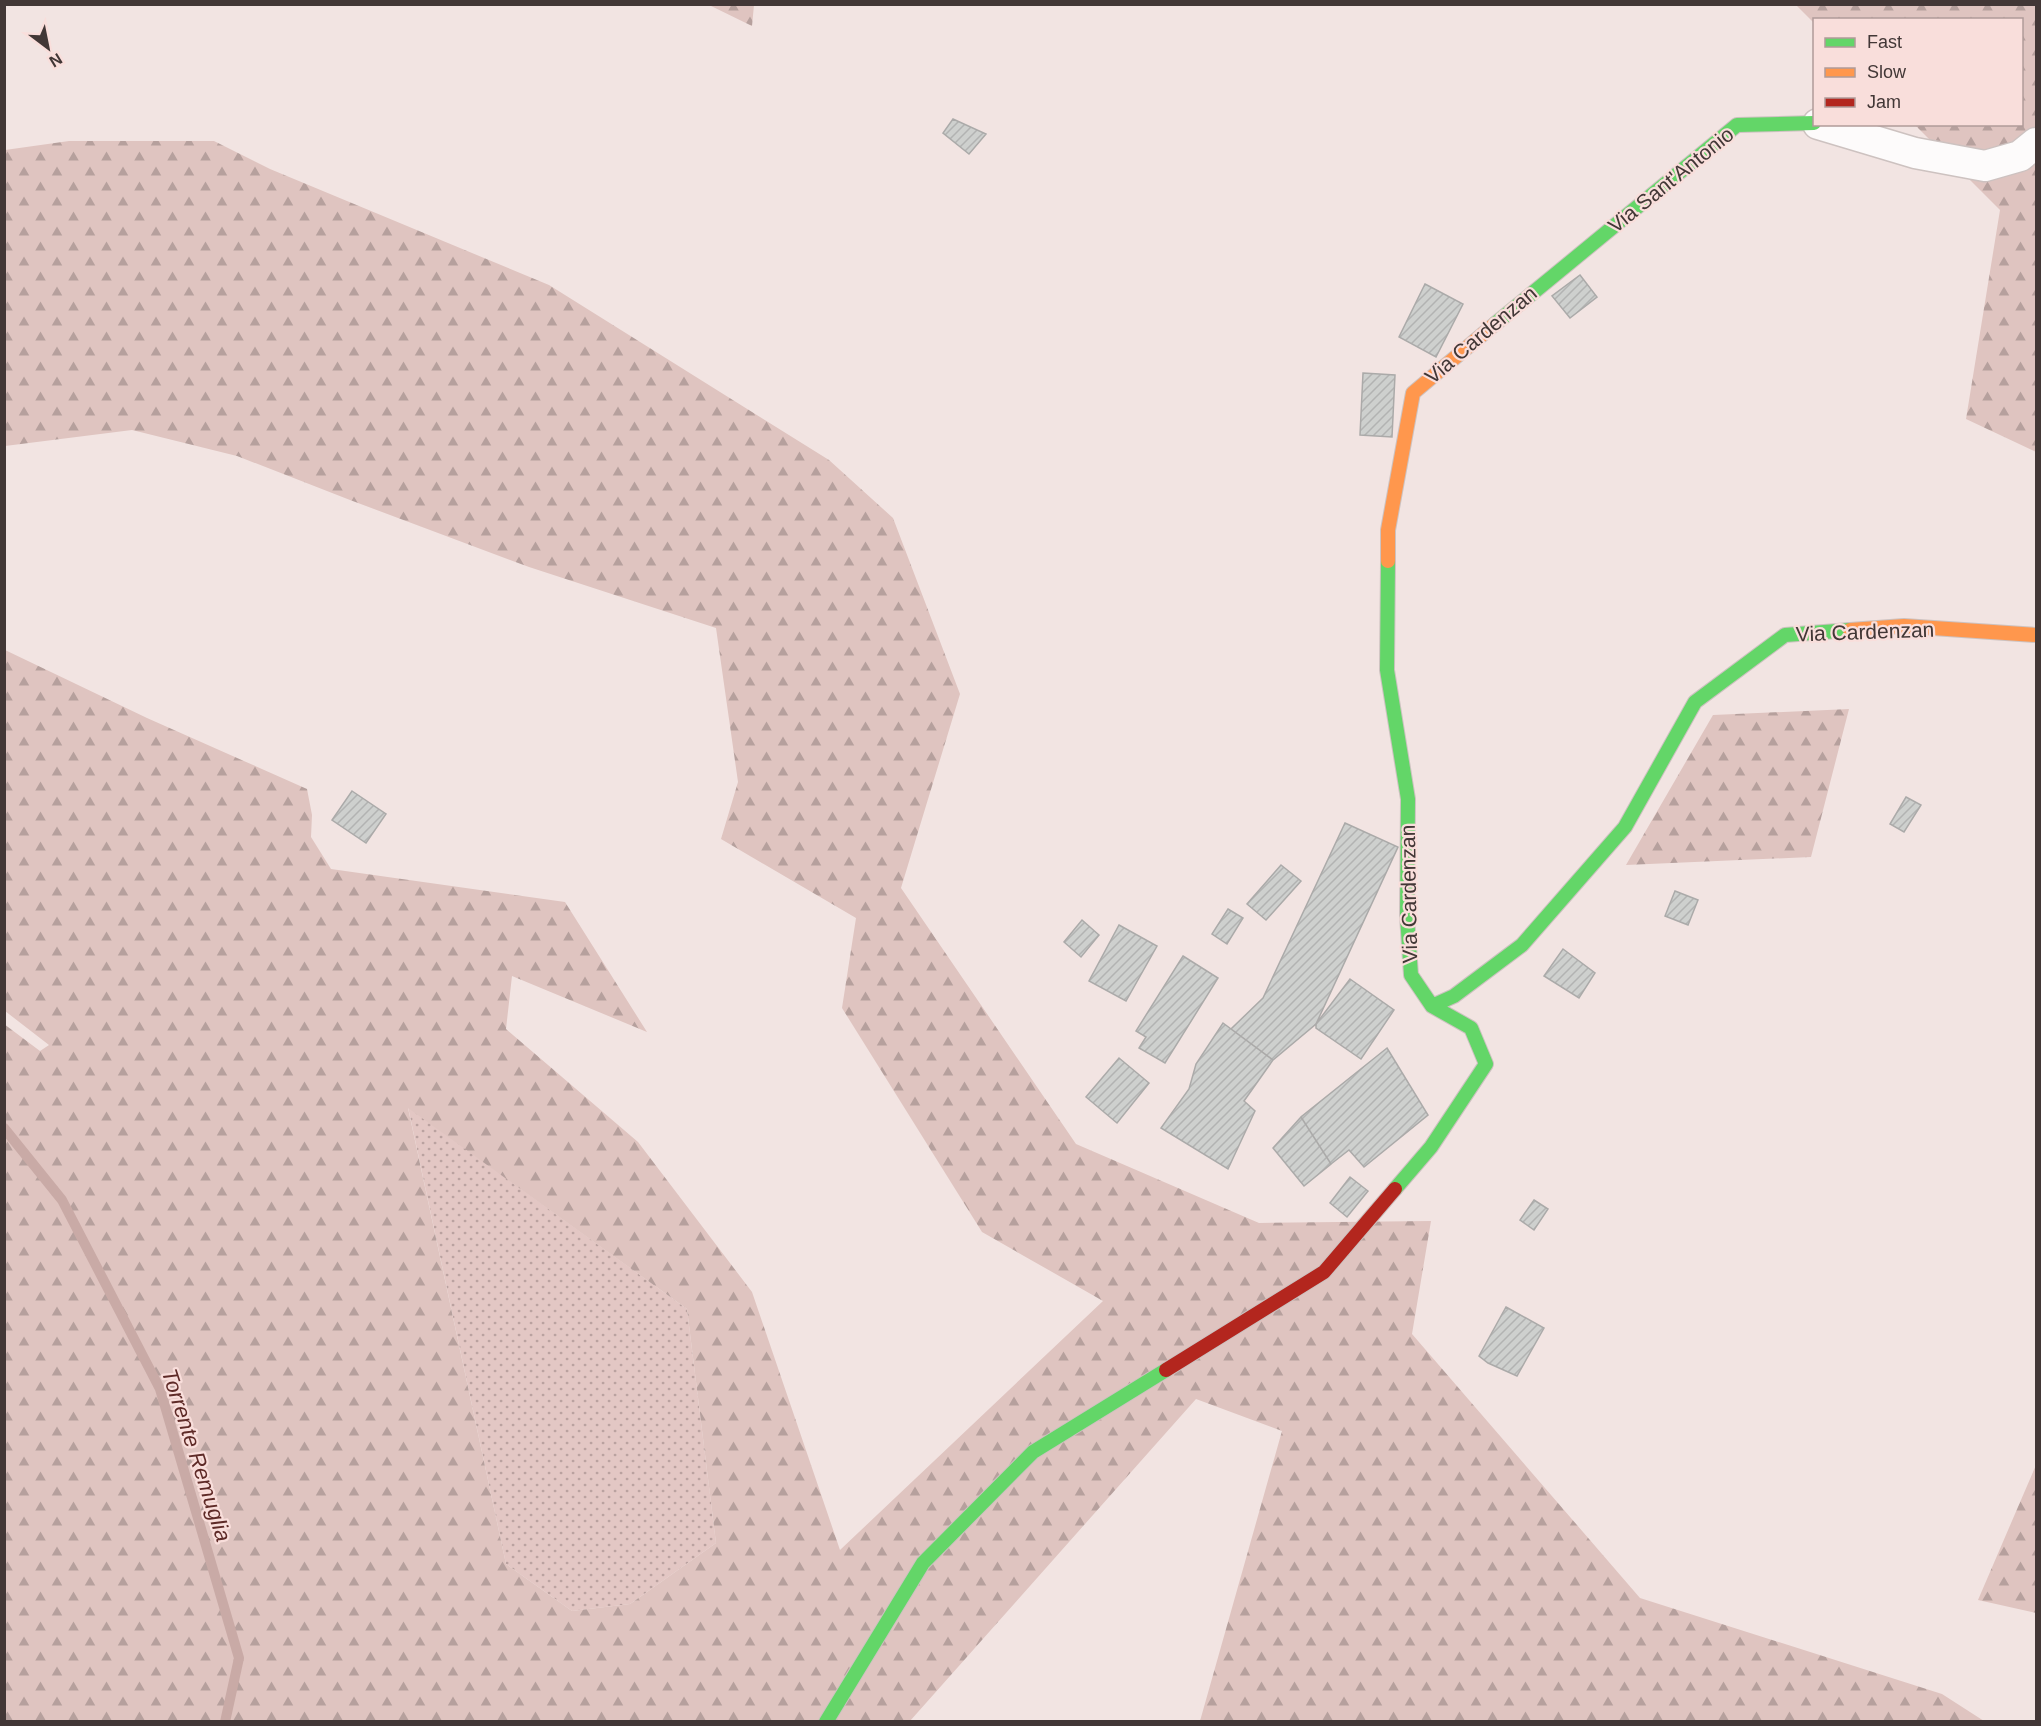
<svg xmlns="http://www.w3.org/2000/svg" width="2041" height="1726" font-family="Helvetica,sans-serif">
	<defs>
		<pattern id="green-dots" width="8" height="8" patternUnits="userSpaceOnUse" patternTransform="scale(1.5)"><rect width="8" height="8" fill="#e3c7c4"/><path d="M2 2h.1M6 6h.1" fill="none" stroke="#baa2a0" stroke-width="1.8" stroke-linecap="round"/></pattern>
		<pattern id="forest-firs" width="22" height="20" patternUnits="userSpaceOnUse" patternTransform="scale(1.5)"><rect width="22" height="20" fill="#dfc4c0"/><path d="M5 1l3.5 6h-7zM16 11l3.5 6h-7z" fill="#b6a09d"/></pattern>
		<pattern id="building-hatch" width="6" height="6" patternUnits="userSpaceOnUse" patternTransform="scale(1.5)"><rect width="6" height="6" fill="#ced0ce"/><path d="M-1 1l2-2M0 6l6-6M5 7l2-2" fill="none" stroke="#b2b3b2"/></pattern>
	</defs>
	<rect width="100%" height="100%" fill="#f2e4e2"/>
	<path fill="url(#green-dots)" d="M408 1107 687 1309 716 1543 630 1604 572 1611 506 1564Z"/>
	<path fill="url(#forest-firs)" fill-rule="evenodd" d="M709 5H754L752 26Z
		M1796 5H2036V452L1966 419 2000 210 1915 125 2022 124V20H1814V23Z
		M69 141H214L270 169 549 285 829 460 893 518 960 694 901 888 1076 1144 1259 1223 1431 1221 1412 1334 1640 1598 1942 1694 1984 1721H1200L1282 1431 1196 1399 910 1721H5L4 1024 40 1051 49 1045 5 1011V650L147 718 307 789 312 815 311 837 331 869 565 902 647 1032 512 976 506 1029 638 1142 752 1292 840 1550 1103 1301 982 1232 842 1008 856 918 721 839 738 782 716 628 529 567 350 500 237 456 132 430 5 446V150ZM408 1108 687 1309 716 1543 630 1604 572 1611 506 1564Z
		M1849 709 1811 857 1626 865 1713 715Z
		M2036 1465V1613L1978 1600Z"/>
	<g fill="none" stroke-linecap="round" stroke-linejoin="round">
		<path stroke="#c9aaa6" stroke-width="10" d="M4 1128 62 1200 160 1389 239 1658 225 1722"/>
	</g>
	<path fill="url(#building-hatch)" stroke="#abaaa9" stroke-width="1.5" d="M953 119 986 134 969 154 943 133Z
		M1580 275 1597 297 1570 318 1552 296Z
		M1425 284 1463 304 1436 357 1399 337Z
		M1363 373 1395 375 1392 437 1360 435Z
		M352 791 386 814 366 843 332 820Z
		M1906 797 1921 805 1904 832 1890 824Z
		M1345 823 1398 847 1316 1024 1273 1060 1231 1029 1263 998Z
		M1281 865 1301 881 1266 920 1247 904Z
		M1675 891 1698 900 1688 925 1665 916Z
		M1228 909 1243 918 1227 944 1212 934Z
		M1082 920 1099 935 1081 957 1064 942Z
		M1119 925 1157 946 1126 1001 1089 981Z
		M1563 949 1595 973 1579 998 1544 976Z
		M1183 956 1218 978 1165 1063 1139 1048 1146 1037 1136 1031Z
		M1350 979 1394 1010 1361 1059 1316 1028V1024Z
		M1223 1023 1273 1060 1244 1101 1255 1111 1228 1169 1161 1128 1189 1089 1196 1064Z
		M1387 1048 1428 1115 1364 1167 1349 1150 1331 1164 1301 1117Z
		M1119 1058 1149 1083 1117 1123 1086 1097Z
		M1301 1117 1331 1164 1304 1186 1273 1148Z
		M1350 1177 1368 1191 1347 1217 1330 1203Z
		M1534 1200 1548 1209 1534 1230 1520 1220Z
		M1506 1307 1544 1328 1517 1376 1488 1363 1479 1356Z"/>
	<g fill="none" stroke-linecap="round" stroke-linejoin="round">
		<defs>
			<path id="street" d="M1818 124 1915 153 1985 166 2020 156 2036 143"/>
			<path id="fast" d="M1495 324 1737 125 1814 123
				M1388 561 1387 670 1408 799 1407 916 1411 975 1432 1006 1471 1028 1486 1064 1431 1147 1395 1189
				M1432 1006 1454 996 1522 945 1625 827 1695 702 1785 635 1850 630
				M826 1722 923 1563 1033 1452 1166 1370"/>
			<path id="slow" d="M1388 561V530L1413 393 1495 324
				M1850 630 1904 626 2036 635"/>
			<path id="jam" d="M1166 1370 1324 1272 1395 1189"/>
		</defs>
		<use href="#street" stroke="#cdc2c0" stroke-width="33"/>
		<use href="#fast" stroke="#cdc2c0" stroke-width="16"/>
		<use href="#slow" stroke="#cdc2c0" stroke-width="16"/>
		<use href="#jam" stroke="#cdc2c0" stroke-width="16"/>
		<use href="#street" stroke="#fdfbfb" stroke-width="30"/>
		<use href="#fast" stroke="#63d668" stroke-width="14"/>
		<use href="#slow" stroke="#ff974d" stroke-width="14"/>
		<use href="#jam" stroke="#b3261e" stroke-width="14"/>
	</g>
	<g text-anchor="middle" stroke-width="4.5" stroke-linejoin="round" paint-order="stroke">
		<g font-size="21" fill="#423736" stroke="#f9dedb">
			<text transform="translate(1671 180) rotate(-39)" y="7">Via Sant'Antonio</text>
			<text transform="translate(1481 335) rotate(-40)" y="7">Via Cardenzan</text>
			<text transform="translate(1865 632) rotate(-2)" y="7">Via Cardenzan</text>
			<text transform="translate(1409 894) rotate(-91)" y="7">Via Cardenzan</text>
		</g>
		<g font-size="22" font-style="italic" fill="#5e2a27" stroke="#f9dedb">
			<text transform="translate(197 1455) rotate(72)" y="8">Torrente Remuglia</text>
		</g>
	</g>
	<rect width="2041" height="1726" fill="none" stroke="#423736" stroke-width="12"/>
	<rect x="1813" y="18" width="210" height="108" fill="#f9dedb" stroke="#b09b99" stroke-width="1.5"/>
	<rect x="1825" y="38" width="30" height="9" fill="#63d668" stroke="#b09b99" stroke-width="1.5"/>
	<text x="1867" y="48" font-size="18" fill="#423736">Fast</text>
	<rect x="1825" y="68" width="30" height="9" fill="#ff974d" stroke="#b09b99" stroke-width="1.5"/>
	<text x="1867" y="78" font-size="18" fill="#423736">Slow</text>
	<rect x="1825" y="98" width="30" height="9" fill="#b3261e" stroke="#b09b99" stroke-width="1.5"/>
	<text x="1867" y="108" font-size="18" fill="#423736">Jam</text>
	<g transform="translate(48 48) rotate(148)" stroke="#f9dedb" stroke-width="4.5" paint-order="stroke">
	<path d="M0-4.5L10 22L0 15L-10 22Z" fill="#423736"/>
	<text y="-9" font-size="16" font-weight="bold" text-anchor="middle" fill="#423736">N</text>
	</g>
</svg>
